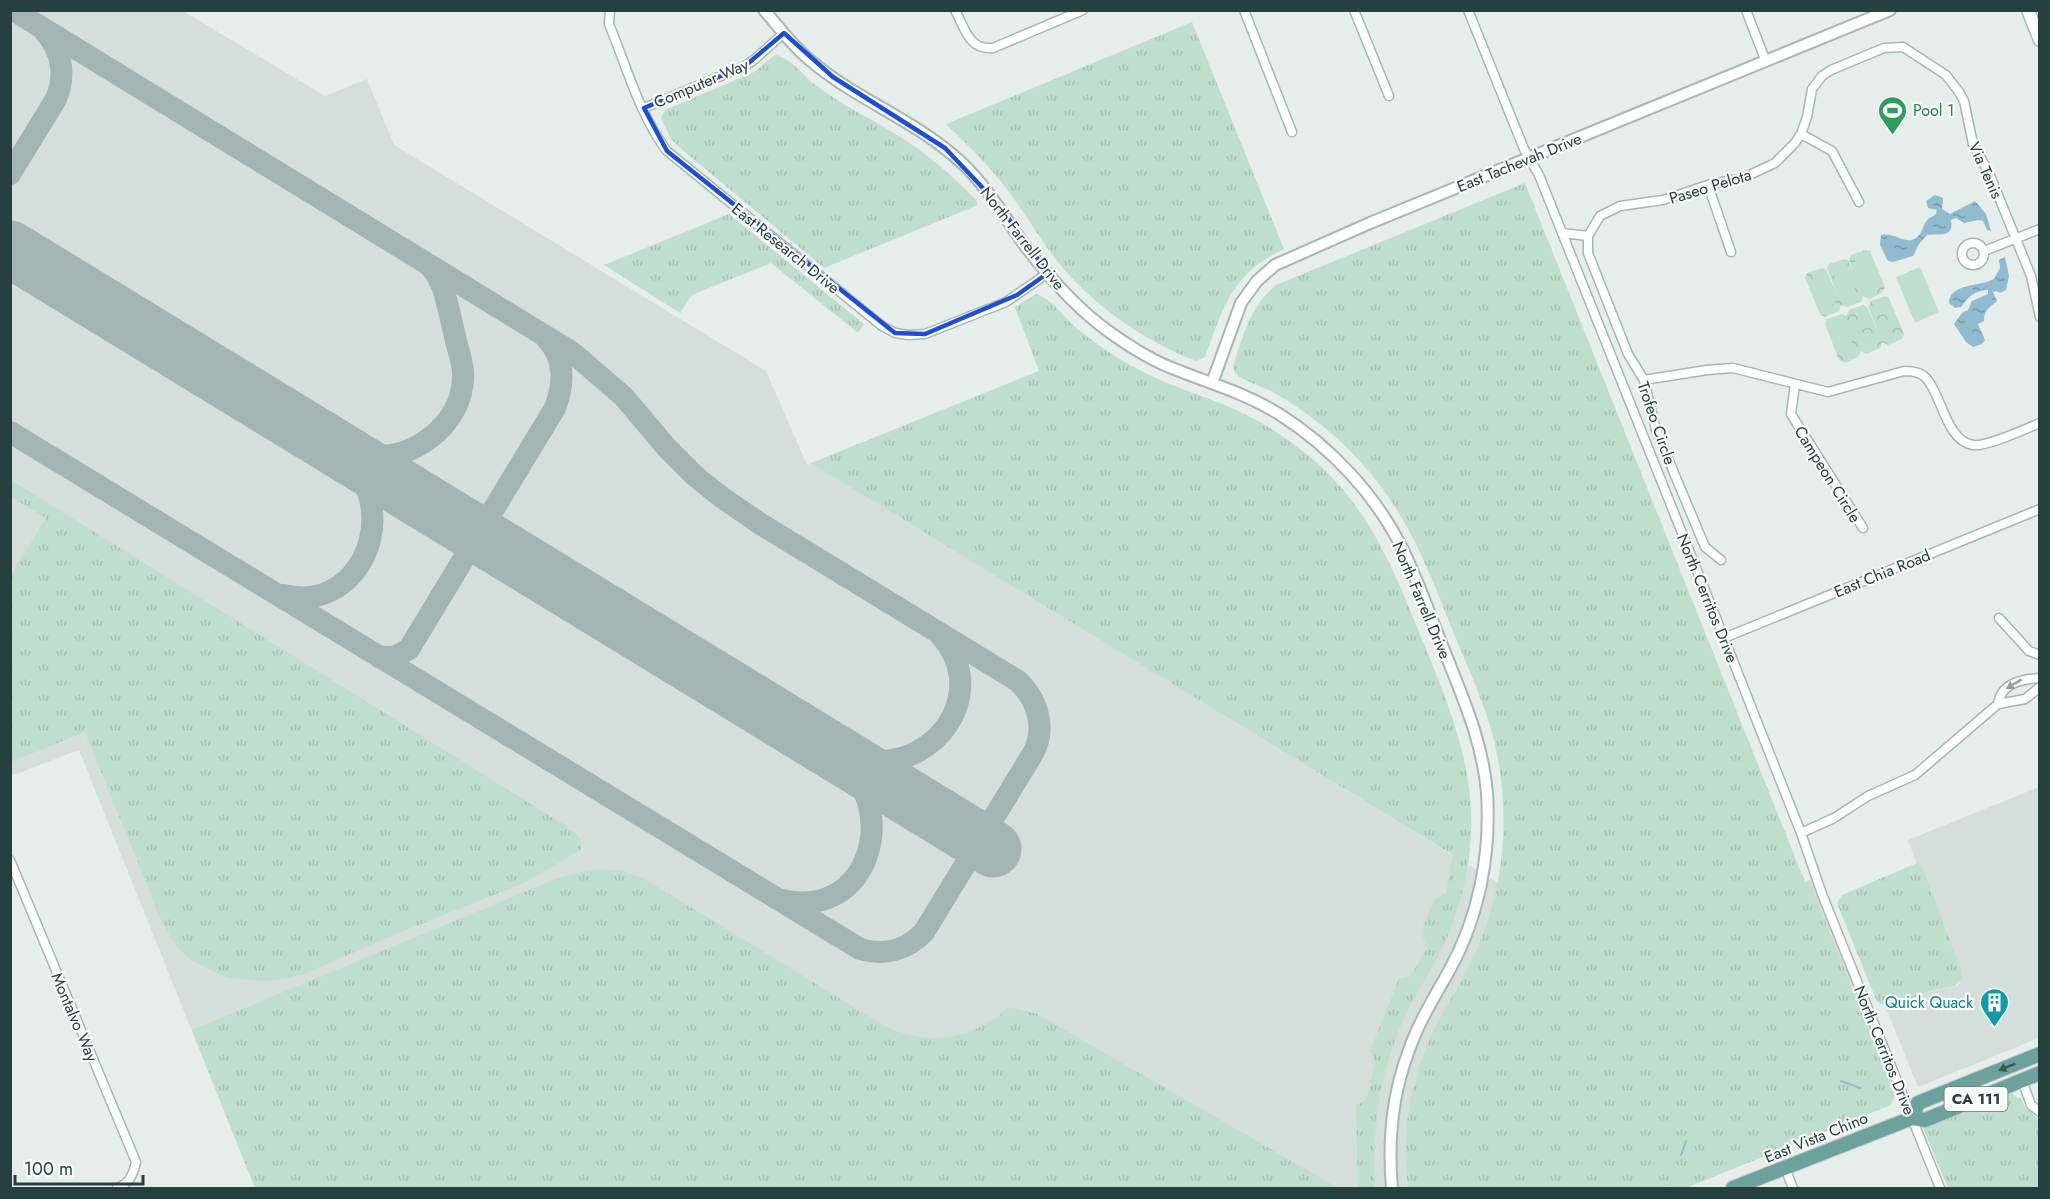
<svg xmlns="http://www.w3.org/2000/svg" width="2050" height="1199" font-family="Jost,sans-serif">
	<defs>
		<pattern id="grass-tufts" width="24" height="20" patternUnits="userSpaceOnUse" patternTransform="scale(1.5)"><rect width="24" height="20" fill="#c0decd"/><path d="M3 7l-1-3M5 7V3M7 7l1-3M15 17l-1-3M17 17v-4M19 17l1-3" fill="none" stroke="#a5c0b1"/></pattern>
		<pattern id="forest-crowns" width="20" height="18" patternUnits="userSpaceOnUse" patternTransform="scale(1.5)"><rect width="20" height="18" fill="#c0decd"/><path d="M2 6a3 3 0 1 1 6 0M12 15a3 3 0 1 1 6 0" fill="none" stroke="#a5c0b1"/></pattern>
		<pattern id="water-ripples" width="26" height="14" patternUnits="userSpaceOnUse" patternTransform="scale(1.5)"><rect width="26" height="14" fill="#91bcd0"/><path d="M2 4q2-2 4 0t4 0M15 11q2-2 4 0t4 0" fill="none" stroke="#769aaa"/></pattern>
	</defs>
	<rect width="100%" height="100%" fill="#e6eeec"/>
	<path fill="#d4dedb" d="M11 11H183L325 96 367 79 394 145 766 371 807 465 1039 371 1162 677 1555 918 1578 973 1812 879 1896 1092 1683 1188H255L79 750 11 776Z
		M2039 787V1038L1918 1087 1886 1008 1934 990 1957 986 1961 979 1908 840Z"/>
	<path fill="url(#grass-tufts)" d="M1192 22 1284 249C1232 273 1223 307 1205 357L1196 361C1145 341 1098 309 1062 267 1038 238 1021 205 997 177 982 158 963 141 946 124Z
		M775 55C792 58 804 77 818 87 842 105 868 117 894 133 924 151 951 174 976 200L978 205 824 268 679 147 671 139 661 118 665 110 754 72Z
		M1525 183 1805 882 1809 881 1895 1095 1891 1105 1686 1188H1670L1669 1186 1662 1188H1408C1401 1136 1410 1079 1433 1032 1442 1013 1453 996 1463 978 1477 952 1488 924 1495 895 1507 844 1506 790 1494 740 1484 702 1467 666 1452 629 1422 553 1401 499 1340 441 1319 422 1296 405 1271 391 1264 388 1241 379 1237 375 1235 373 1234 369 1233 366 1243 337 1250 306 1276 285Z
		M729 214 864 324 858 333 771 263 692 295 680 313 604 265Z
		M1036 294C1052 299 1062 315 1074 326 1092 341 1113 356 1134 367 1162 383 1192 392 1222 404 1248 414 1272 428 1295 445 1366 497 1392 565 1424 644 1456 723 1483 788 1466 876 1460 906 1450 934 1436 960 1426 979 1415 995 1406 1014 1380 1069 1372 1128 1375 1188H1358L1356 1106 1367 1099 1375 1061 1370 1051 1399 979 1411 976 1427 948 1421 932 1434 900 1446 893 1453 855 811 463 1039 371 1015 307Z
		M11 480 571 829C578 835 585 841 580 850L524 883 379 941 307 973 288 978 266 981 227 978 192 961 177 947 164 927 85 732 11 762V575L46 518 11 497Z
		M1917 863 1922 866 1961 970 1962 978 1955 986 1933 990 1890 1007 1877 1002 1837 903 1842 895Z
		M601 869 623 871 643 878 885 1026C928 1047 974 1040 1009 1007L1037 1014 1338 1188H255L192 1030 558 878 582 872Z
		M2012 1093 2017 1098H2021L2024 1105 2039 1120V1187L1948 1188 1923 1128Z"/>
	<path fill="url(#forest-crowns)" d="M1866 250 1870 251 1885 287 1882 293 1869 299 1863 296 1861 302 1847 307 1841 305 1839 311 1825 317 1820 314 1805 278 1807 273 1822 268 1826 270 1837 294 1827 268 1829 264 1844 259 1848 260 1853 271 1849 260 1851 255Z
		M1885 296 1889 298 1904 334 1902 339 1888 345 1882 342 1880 348 1866 354 1861 351 1858 357 1845 363 1839 360 1825 324 1827 319 1842 314 1846 316 1849 310 1863 305 1867 307 1878 331 1868 306 1871 301Z"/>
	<path fill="#c0decd" d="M1867 257 1879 285 1866 290 1854 262Z
		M1846 265 1857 294 1844 299 1832 271Z
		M1920 267 1939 312 1915 323 1896 277Z
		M1824 275 1836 303 1823 308 1811 280Z
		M1843 321 1855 349 1842 355 1830 327Z"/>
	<path fill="url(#water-ripples)" d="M1935 195 1943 198 1942 209 1950 214 1975 201 1986 214 1991 231 1987 230 1983 221 1978 220 1964 223 1956 218 1951 220C1954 239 1939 233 1927 235L1919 244 1913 256 1893 262 1888 261 1880 245 1881 235C1893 232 1905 244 1914 239 1923 235 1922 225 1928 219 1930 217 1934 216 1936 214L1937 210 1928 208 1926 201Z
		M2005 257 2009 276 2006 290 2000 293 1996 291 1993 292 1997 301C1989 308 1984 310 1984 321L1978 324 1985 340 1982 344 1973 347 1966 342 1954 324 1962 313 1968 310 1972 301 1988 294V290C1976 289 1967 298 1961 307L1955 308 1949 303C1949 283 1980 287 1994 279L2000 268 1999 260Z"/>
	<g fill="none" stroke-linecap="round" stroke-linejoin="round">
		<path stroke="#91bcd0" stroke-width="2" d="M1841 1081 1860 1088
			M1681 1155 1686 1141"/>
		<path stroke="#a3b4b2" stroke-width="22" d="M10 174 56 99C66 76 62 51 45 32
			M10 432 860 949C884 956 907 950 924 932L1032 755C1047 730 1038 700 1018 681L759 523 720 496 695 476 667 448 624 397 573 353 13 10
			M331 445C347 451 363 457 381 456 421 455 462 420 463 378 464 365 459 353 456 341 452 323 448 305 443 288L437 275 429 265
			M283 595C341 610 383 554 370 499 365 477 349 462 334 447
			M379 657H395L409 649 555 408C564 384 566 359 546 338
			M829 749C848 755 865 763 886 761 948 755 985 685 941 636
			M782 900C870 921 903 807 836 755"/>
		<path stroke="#a3b4b2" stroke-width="57" d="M10 249 993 849"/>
		<defs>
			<path id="minor" d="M610 10 609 24C626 65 640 116 667 151L882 326 895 333 908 335 925 334 1006 302 1048 273
				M955 10C965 29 969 50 993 48L1083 10
				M1244 10 1292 132
				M1354 10 1389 96
				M1468 10 1524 149 1539 175 1724 638 1801 833 1822 894 1940 1188
				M1746 10 1766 62
				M644 108 745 66 755 59 784 33
				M1801 134 1832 151 1859 202
				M1708 185 1731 252
				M1562 233 1588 236
				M1962 254a11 11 0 1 1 22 0a11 11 0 1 1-22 0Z
				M1984 251 2040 229
				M1644 380 1707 370 1733 368 1828 392 1904 371C1912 371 1921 372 1926 378 1942 395 1946 441 1973 445 1987 447 2025 429 2040 423
				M1795 384 1791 414 1863 528
				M1721 560 1705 547 1656 430 1644 380 1628 354 1588 253V236L1600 216 1620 206 1663 200 1708 185 1743 178 1775 163 1794 144 1801 134 1807 117 1812 89 1822 76 1831 70 1884 48 1903 47 1946 75 1959 92 1964 101 1973 144 1989 173 2031 276 2040 317
				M1999 618 2029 651 2040 655
				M1724 638 2040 509
				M1998 704C2001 683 2022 679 2040 678
				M1801 833 1834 818 1868 796 1915 775 1998 704 2025 699 2040 687
				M10 860 136 1162C133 1175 129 1184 117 1188
				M2022 1080 2031 1105 2040 1112
				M1785 1168 1793 1188"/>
			<path id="tertiary" d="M764 10C779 27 793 47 811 61 858 101 918 121 963 164 987 187 1004 216 1023 243 1047 275 1075 307 1108 331 1126 344 1146 357 1167 366 1205 382 1244 392 1279 414 1331 447 1375 494 1402 548 1419 582 1431 619 1446 655 1464 700 1483 744 1487 793 1491 854 1479 917 1449 971 1434 998 1418 1023 1408 1053 1392 1096 1388 1143 1392 1188
				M1212 383 1241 303 1257 281 1275 265 1370 223 1890 10"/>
			<path id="secondary" d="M2028 10 2040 40"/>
			<path id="primary" d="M1912 1118 1918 1103 2040 1054
				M1733 1188 1912 1118 1925 1120 2040 1073"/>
		</defs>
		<use href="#minor" stroke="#a8b6b4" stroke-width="11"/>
		<use href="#tertiary" stroke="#a8b6b4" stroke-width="14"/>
		<use href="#secondary" stroke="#a5b9b5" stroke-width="15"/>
		<use href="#primary" stroke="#c2cac9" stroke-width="16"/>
		<use href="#minor" stroke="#fff" stroke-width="8"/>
		<use href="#tertiary" stroke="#fff" stroke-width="10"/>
		<use href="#secondary" stroke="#fff" stroke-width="12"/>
		<use href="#primary" stroke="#6ca19d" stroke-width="14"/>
	</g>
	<defs><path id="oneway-solid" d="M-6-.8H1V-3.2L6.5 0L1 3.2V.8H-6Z" transform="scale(1.5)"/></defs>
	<use fill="#92a09e" href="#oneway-solid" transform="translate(2014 684) rotate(149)"/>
	<use fill="#375855" href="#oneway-solid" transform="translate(2007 1067) rotate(158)"/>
	<path fill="none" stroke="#1d4ed8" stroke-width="4.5" stroke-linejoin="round" d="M784 33 833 77 945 148 998 204 1048 273 1017 295 925 334 895 333 667 151 644 108 745 66Z"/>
	<defs>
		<symbol id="stadium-pin" viewBox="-11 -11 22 30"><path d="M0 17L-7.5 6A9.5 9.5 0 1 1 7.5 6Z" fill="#2e9e5b" stroke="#f7faf9"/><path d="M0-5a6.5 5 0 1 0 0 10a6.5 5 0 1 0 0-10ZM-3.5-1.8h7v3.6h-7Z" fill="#fff"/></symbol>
		<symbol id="building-pin" viewBox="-11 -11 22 30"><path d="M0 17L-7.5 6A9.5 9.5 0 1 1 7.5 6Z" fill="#0f9aa8" stroke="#f7faf9"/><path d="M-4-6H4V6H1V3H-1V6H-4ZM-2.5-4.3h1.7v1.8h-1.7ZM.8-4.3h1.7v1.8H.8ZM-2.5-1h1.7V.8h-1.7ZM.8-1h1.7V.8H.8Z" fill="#fff"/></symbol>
	</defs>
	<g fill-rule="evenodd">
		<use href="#stadium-pin" x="1876" y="94" width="33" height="45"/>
		<use href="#building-pin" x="1978" y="986" width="33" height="45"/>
	</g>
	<g text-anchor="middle" stroke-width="4.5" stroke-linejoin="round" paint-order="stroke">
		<rect fill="#f7faf9" stroke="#647875" stroke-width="1.5" x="1944.5" y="1087" width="63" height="24" rx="4.5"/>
		<g font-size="15" font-weight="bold" fill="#25403d">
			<text x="1976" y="1104">CA 111</text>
		</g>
		<g font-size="16" fill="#25403d" stroke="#f7faf9">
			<text transform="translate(701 83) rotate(-23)" y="6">Computer Way</text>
			<text transform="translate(1519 162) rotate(-22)" y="6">East Tachevah Drive</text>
			<text transform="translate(1986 170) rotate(66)" y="6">Via Tenis</text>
			<text transform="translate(1710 186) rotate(-17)" y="6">Paseo Pelota</text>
			<text transform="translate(1023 238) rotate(52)" y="6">North Farrell Drive</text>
			<text transform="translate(786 248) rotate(39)" y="6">East Research Drive</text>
			<text transform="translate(1657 423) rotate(71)" y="6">Trofeo Circle</text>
			<text transform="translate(1828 474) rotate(58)" y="6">Campeon Circle</text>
			<text transform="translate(1882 573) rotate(-22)" y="6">East Chia Road</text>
			<text transform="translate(1708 598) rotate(68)" y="6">North Cerritos Drive</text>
			<text transform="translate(1422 600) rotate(67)" y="6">North Farrell Drive</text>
			<text transform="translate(75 1017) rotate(67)" y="6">Montalvo Way</text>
			<text transform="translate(1885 1050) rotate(68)" y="6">North Cerritos Drive</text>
			<text transform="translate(1816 1137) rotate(-22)" y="6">East Vista Chino</text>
		</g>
		<g font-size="16" fill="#27864d" stroke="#f7faf9" text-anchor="start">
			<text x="1913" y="116">Pool 1</text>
		</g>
		<g font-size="16" fill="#0d838f" stroke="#f7faf9" text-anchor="end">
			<text x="1973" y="1008">Quick Quack</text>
		</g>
	</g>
	<rect width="2050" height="1199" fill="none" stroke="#25403d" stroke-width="24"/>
	<path d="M15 1175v9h128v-9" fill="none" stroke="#25403d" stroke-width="3"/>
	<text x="24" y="1175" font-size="18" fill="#25403d" stroke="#f7faf9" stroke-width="4.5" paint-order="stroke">100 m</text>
</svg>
